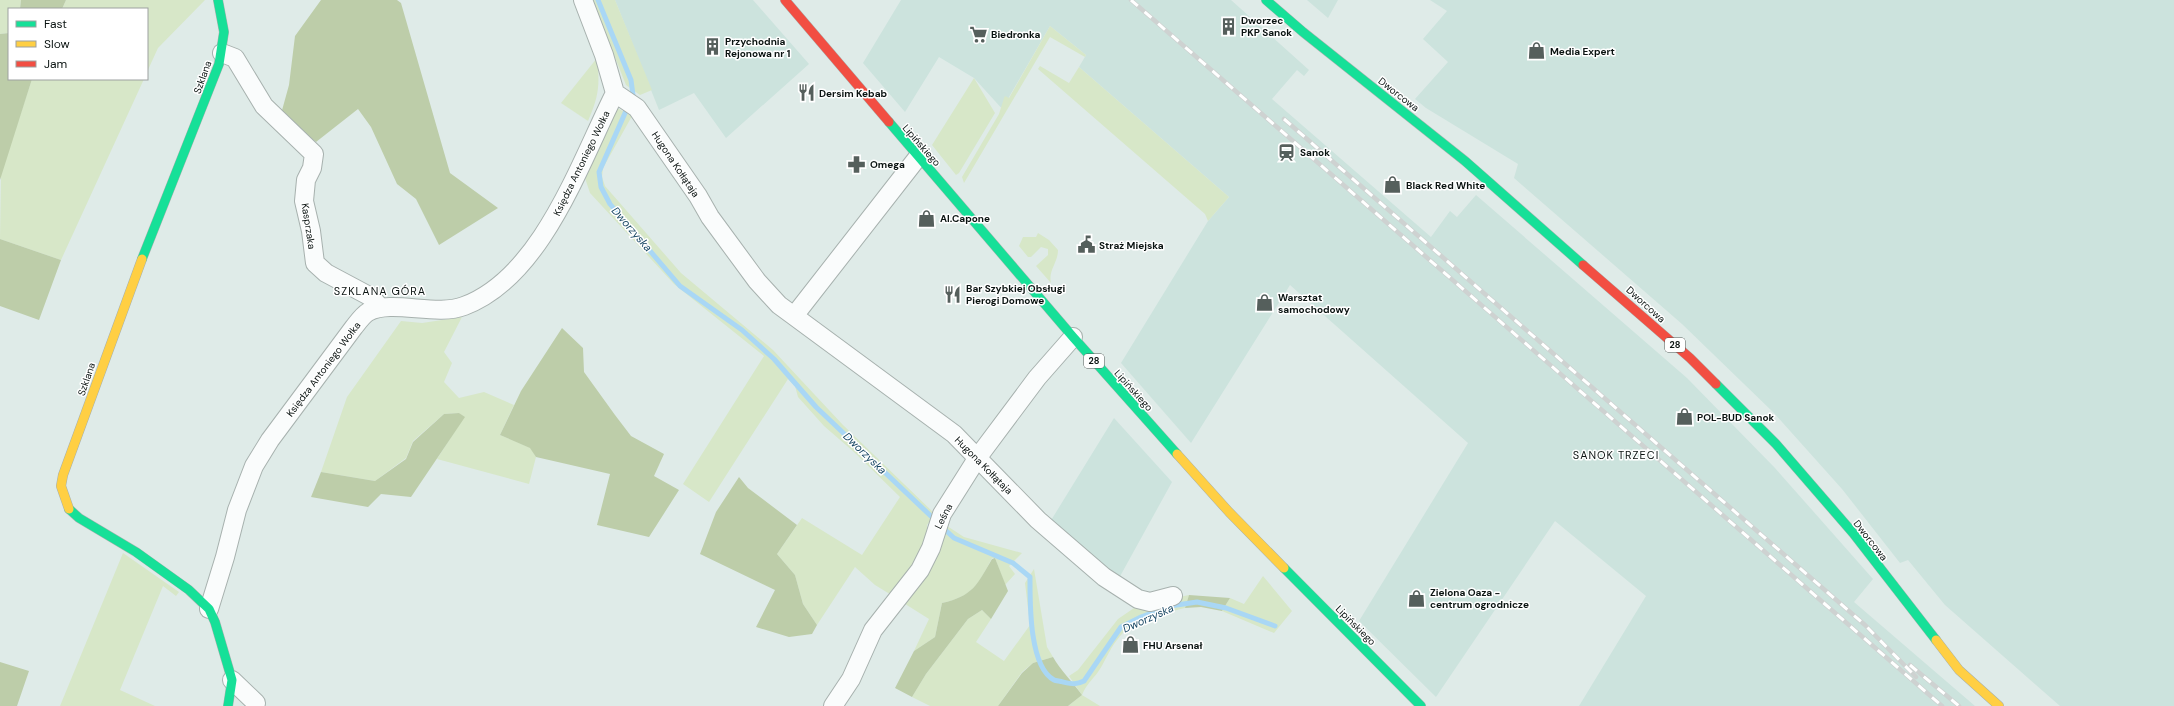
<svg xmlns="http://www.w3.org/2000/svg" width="2174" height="706" font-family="'DM Sans',sans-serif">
	<rect width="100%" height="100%" fill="#dfebe8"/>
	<path fill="#cce3dd" d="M615 0H753L809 64 726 138 694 93 659 110Z
		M901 0H1231L1309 70 1304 76 1297 70 1272 99 1431 237 1450 211 1457 217 1476 195 1687 378 1775 468 1873 579 1854 602 1975 706H1579L1646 596 1555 521 1436 697 1359 621 1468 443 1290 285 1191 443 1121 363 1208 221 1229 197 1079 67 1086 55 1050 26 1009 97 1005 112 974 78 939 57 905 112 863 63Z
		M1307 0H1338L1328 18Z
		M1430 0H2174V706H2060L1945 605 1908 560 1900 563 1842 489 1774 413 1682 324 1514 178 1518 164 1426 108 1415 99 1448 62 1423 39 1447 11Z
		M1114 418 1172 482 1118 580 1050 522Z"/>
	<path fill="#d7e7c8" d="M0 0H21L20 9H9V33L0 34Z
		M66 0H205L158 48 147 72V9H62Z
		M592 0H615L652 90 640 95 626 85Z
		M1050 26 1086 55 1085 57 1050 37 964 183 962 177 999 114 1004 98 1005 96 1009 98Z
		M597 58C600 85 599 96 588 121L561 103Z
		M1040 66 1069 83 1079 67 1229 197 1208 221 1205 214 1038 69Z
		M974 78 995 113 959 173 956 175 932 145Z
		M32 79H144L61 260 0 239 1 173Z
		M617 108 632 116 603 168 602 177 605 186 681 273 773 350 843 425 935 514 927 525 929 537 893 596 875 585 855 567 817 625 803 604 795 575 777 554 802 518 862 555 900 497 854 452 824 426 798 397 795 386 788 379 709 502 683 484 764 356 674 284 590 193 585 178Z
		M1038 233 1049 240 1058 250C1058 263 1048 270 1051 283L1036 266 1048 255V249L1041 247 1031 257H1028L1019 246 1023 237H1036Z
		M462 317 444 352 452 363 444 382 459 398 484 392 514 405 500 435 531 448 536 457 529 484 437 459 464 417 459 413 444 414 413 441 406 458 375 481 321 472 347 397 401 321 422 323Z
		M944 524 964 537 1022 553 1009 566 1015 574 1005 585 995 558H992C978 585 973 596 942 603L935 637 914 651 929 619 902 602Z
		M123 553 179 592 176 596 163 586 120 690 155 706H60Z
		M1034 569 1047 647 1053 657 1033 663 1022 672 998 706H930L912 697 926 674 968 619 982 610 991 619 976 642 1004 661 1030 625 1025 583Z
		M1263 576 1292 611 1274 633 1222 611 1230 598 1244 604Z
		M1189 595 1185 608C1162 614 1132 619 1117 640 1109 650 1105 662 1098 672 1092 680 1086 685 1082 695L1100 706H1068L1082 695 1069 676 1078 670 1118 619 1137 606Z"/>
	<path fill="#bdcda9" d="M21 0H66L62 9H20Z
		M321 0H397L401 3 450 173 498 208 439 245 416 199 397 184 371 127 358 109 316 142 281 114 289 85 295 36Z
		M9 33V79H32L0 180V34Z
		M0 239 61 260 39 320 0 306Z
		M562 328 583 348 584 372 615 415 631 436 664 454 654 476 679 490 649 537 597 525 610 474 536 457 530 448 500 435 521 391Z
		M459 413 465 417 411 497 381 494 368 507 311 497 321 472 375 481 406 459 413 442 444 414Z
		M739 477 748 488 797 525 777 554 795 575 803 604 817 625 812 634 789 637 756 627 775 590 700 554 716 512Z
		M995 558 1008 591 991 619 982 610 968 619 926 674 912 697 895 688 914 651 935 637 942 603C973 596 977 585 992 559Z
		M1189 595 1230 598 1222 611 1201 607 1185 608Z
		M1053 657C1060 670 1073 682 1082 695L1068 706H998L1022 673 1033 663Z
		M0 662 29 671 17 706H0Z"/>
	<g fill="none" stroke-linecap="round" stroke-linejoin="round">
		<path stroke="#a9d7f5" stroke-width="5" d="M598 0 631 80 633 95 599 172 601 187 610 204 680 286 742 330 774 359 816 407 935 520
			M941 526 954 538 1013 563 1030 577C1030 602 1029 667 1054 680 1056 681 1060 681 1063 682 1072 684 1076 685 1084 681L1121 627 1141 617 1170 606 1197 602 1226 608 1275 626"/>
		<defs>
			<path id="street" d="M583 0 604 55 615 93 637 108 698 196 710 217 757 281 779 305 794 316 918 157
				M222 53 235 58 264 106 314 154 312 168 306 180 304 201 311 231 315 263 326 273 371 297 380 307
				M794 316 954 434 1038 520 1104 577 1138 599 1150 602 1173 596
				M209 609 225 557 237 510 254 466 270 440 354 327C358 322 363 315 368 312 392 299 436 317 464 306 542 277 580 162 615 93
				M232 680 256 703
				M833 706 851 679 873 630 920 570 931 548 942 514 978 457 1037 378 1073 337"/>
			<path id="fast" d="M1266 0 1303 32 1465 161 1583 265
				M889 122 1073 337 1177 454
				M142 259 219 64 224 32 218 0
				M1716 384 1776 444 1853 533 1936 640
				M69 509 79 518 136 552 189 590 209 609 215 622 232 680 228 706
				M1284 568 1421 706"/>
			<path id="slow" d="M1177 454 1229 512 1284 568
				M69 509 61 486 63 475 142 259
				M1936 640 1959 670 1999 706"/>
			<path id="jam" d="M785 0 889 122
				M1583 265 1690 358 1716 384"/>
		</defs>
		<use href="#street" stroke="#a7b1ae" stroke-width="20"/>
		<use href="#fast" stroke="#a7b1ae" stroke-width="10"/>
		<use href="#slow" stroke="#a7b1ae" stroke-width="10"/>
		<use href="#jam" stroke="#a7b1ae" stroke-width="10"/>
		<use href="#street" stroke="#fafcfc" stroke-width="18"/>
		<use href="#fast" stroke="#16e098" stroke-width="9"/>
		<use href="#slow" stroke="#ffcf43" stroke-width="9"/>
		<use href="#jam" stroke="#f24e42" stroke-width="9"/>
		<defs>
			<path id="rail" d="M1131 0 1942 706
				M1284 119 1865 625 1916 677
				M1910 665 1959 706"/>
		</defs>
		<use href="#rail" stroke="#ced2d1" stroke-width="4.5"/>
		<use href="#rail" stroke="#fff" stroke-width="3" stroke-dasharray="9" stroke-linecap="butt"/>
	</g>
	<defs>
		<symbol id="building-bare" viewBox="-9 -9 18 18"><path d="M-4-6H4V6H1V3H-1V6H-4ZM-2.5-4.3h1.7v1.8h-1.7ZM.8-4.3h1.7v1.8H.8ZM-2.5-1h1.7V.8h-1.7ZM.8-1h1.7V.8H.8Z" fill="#555f5c" stroke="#fff" stroke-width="2.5" paint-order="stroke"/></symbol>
		<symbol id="supermarket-bare" viewBox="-9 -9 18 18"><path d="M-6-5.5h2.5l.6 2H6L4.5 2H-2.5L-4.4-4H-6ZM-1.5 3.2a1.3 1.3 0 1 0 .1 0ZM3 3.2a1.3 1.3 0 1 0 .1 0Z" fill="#555f5c" stroke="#fff" stroke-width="2.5" paint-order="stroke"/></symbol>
		<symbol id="shop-bare" viewBox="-9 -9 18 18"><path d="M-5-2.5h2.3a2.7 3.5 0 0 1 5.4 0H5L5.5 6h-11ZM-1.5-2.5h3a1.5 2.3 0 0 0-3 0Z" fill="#555f5c" stroke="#fff" stroke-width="2.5" paint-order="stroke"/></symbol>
		<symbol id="restaurant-bare" viewBox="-9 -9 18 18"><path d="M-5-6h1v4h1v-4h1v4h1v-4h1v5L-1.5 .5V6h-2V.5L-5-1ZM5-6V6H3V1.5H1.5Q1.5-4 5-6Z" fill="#555f5c" stroke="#fff" stroke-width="2.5" paint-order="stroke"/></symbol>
		<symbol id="station-bare" viewBox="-9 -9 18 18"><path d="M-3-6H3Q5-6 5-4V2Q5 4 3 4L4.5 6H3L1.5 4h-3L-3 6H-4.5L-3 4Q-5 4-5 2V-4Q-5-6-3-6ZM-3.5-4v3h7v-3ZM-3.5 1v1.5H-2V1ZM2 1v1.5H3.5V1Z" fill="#555f5c" stroke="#fff" stroke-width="2.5" paint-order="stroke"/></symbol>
		<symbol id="pharmacy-bare" viewBox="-9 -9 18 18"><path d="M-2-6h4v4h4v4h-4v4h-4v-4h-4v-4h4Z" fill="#555f5c" stroke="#fff" stroke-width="2.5" paint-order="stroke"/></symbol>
		<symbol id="civic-bare" viewBox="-9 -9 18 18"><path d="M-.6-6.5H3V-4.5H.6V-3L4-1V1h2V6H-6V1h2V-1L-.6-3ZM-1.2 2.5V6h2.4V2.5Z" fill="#555f5c" stroke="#fff" stroke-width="2.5" paint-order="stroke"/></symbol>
	</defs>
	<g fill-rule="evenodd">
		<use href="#building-bare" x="1216" y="14" width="25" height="25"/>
		<use href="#supermarket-bare" x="966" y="22" width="25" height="25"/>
		<use href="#building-bare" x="700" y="34" width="25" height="25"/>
		<use href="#shop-bare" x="1524" y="38" width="25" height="25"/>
		<use href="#restaurant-bare" x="794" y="80" width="25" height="25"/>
		<use href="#station-bare" x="1274" y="140" width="25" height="25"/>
		<use href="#pharmacy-bare" x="844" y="152" width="25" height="25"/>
		<use href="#shop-bare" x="1380" y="172" width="25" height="25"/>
		<use href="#shop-bare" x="914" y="206" width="25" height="25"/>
		<use href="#civic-bare" x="1074" y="232" width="25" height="25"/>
		<use href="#restaurant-bare" x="940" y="282" width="25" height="25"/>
		<use href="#shop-bare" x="1252" y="290" width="25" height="25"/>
		<use href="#shop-bare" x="1672" y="404" width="25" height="25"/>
		<use href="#shop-bare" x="1404" y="586" width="25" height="25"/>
		<use href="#shop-bare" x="1118" y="632" width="25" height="25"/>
	</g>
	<g text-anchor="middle" stroke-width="3" stroke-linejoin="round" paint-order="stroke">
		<g fill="#fff" stroke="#545a58" stroke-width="1">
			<rect x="1665" y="338" width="20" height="14" rx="3"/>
			<rect x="1084" y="354" width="20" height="14" rx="3"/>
		</g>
		<g font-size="9" font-weight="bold" fill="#0a1311">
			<text x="1675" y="348">28</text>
			<text x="1094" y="364">28</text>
		</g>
		<g font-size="10" font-weight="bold" fill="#0a1311" stroke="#fff" text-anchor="start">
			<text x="1241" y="24">Dworzec<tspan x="1241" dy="12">PKP Sanok</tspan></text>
			<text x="991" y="38">Biedronka</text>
			<text x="725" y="45">Przychodnia<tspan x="725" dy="12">Rejonowa nr 1</tspan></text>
			<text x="1550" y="55">Media Expert</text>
			<text x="819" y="97">Dersim Kebab</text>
			<text x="1300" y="156">Sanok</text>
			<text x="870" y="168">Omega</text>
			<text x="1406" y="189">Black Red White</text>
			<text x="940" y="222">Al.Capone</text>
			<text x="1099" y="249">Straż Miejska</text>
			<text x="966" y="292">Bar Szybkiej Obsługi<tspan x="966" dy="12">Pierogi Domowe</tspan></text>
			<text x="1278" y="301">Warsztat<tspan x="1278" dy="12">samochodowy</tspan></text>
			<text x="1697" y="421">POL-BUD Sanok</text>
			<text x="1430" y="596">Zielona Oaza -<tspan x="1430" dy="12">centrum ogrodnicze</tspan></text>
			<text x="1143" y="649">FHU Arsenał</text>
		</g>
		<g font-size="10" fill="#0a1311" stroke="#fff">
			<text transform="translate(202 77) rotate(-70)" y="4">Szklana</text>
			<text transform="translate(1399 94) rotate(38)" y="4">Dworcowa</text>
			<text transform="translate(922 145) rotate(49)" y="4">Lipińskiego</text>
			<text transform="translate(581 163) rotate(-64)" y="4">Księdza Antoniego Wołka</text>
			<text transform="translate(676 164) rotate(56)" y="4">Hugona Kołłątaja</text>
			<text transform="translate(309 226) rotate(81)" y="4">Kasprzaka</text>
			<text transform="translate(1646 304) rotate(42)" y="4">Dworcowa</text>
			<text transform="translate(323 369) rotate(-53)" y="4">Księdza Antoniego Wołka</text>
			<text transform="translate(86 379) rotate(-71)" y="4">Szklana</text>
			<text transform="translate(1134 390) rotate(48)" y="4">Lipińskiego</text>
			<text transform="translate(984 465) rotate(45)" y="4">Hugona Kołłątaja</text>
			<text transform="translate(943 516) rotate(-63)" y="4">Leśna</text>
			<text transform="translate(1871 540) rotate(52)" y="4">Dworcowa</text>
			<text transform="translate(1356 625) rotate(45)" y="4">Lipińskiego</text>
		</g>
		<g font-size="11" font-style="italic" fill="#164562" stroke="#fff">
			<text transform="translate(632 229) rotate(49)" y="4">Dworzyska</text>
			<text transform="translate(865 453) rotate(44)" y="4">Dworzyska</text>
			<text transform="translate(1148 618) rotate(-24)" y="4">Dworzyska</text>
		</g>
		<g font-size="11" letter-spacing="1" fill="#0a1311" stroke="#fff">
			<text x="380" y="295">SZKLANA GÓRA</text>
			<text x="1616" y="459">SANOK TRZECI</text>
		</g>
	</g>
	<rect x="8" y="8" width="140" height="72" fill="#ffffff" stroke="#9da1a0"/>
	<rect x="16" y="21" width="20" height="6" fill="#16e098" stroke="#9da1a0"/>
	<text x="44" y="28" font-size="12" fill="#0a1311">Fast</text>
	<rect x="16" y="41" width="20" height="6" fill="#ffcf43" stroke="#9da1a0"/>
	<text x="44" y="48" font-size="12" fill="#0a1311">Slow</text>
	<rect x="16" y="61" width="20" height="6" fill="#f24e42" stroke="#9da1a0"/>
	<text x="44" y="68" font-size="12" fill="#0a1311">Jam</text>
</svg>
